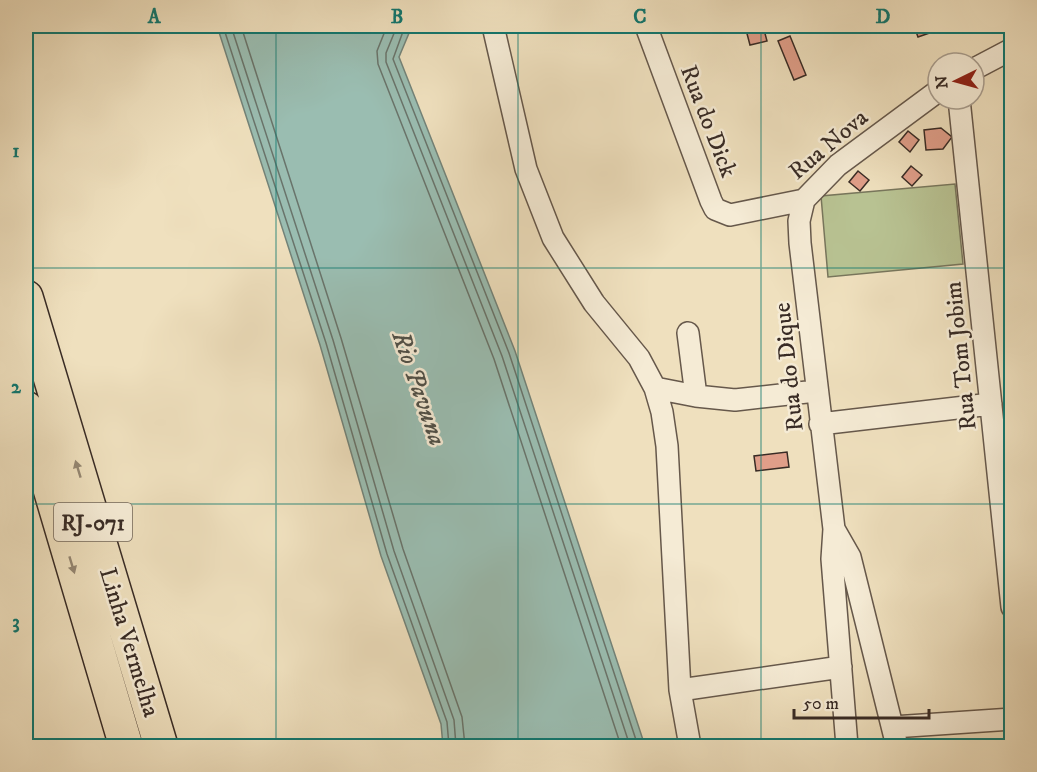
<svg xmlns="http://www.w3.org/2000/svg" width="1037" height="772" font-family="'IM FELL DW Pica',serif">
	<rect width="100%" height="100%" fill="#efe0be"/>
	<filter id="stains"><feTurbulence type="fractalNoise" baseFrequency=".00333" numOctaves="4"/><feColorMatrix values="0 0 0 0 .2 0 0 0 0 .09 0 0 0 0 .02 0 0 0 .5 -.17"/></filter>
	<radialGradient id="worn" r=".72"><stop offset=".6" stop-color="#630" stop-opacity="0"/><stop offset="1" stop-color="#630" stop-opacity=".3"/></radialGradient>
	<path fill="#b8c292" stroke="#78765c" stroke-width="1.5" d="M955 184 963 264 828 277 821 196Z"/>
	<path fill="#9abdb1" stroke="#738379" stroke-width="1.5" d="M217 26H412L399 57 515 351 645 746H443L441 724 381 556 320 345Z"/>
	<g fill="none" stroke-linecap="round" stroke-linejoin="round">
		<path stroke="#69746b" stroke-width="1.5" d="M223 26 326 343 387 554 447 722 449 746
			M231 26 333 340 394 551 454 720 456 746
			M241 26 341 338 403 549 462 717 465 746
			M387 26 377 51 378 64 494 359 621 746
			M397 26 386 53V62L502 356 630 746
			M405 26 393 59 509 353 638 746"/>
	</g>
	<path fill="#e09e89" stroke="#382b25" stroke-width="1.5" d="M745 26H763L767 41 750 45Z
		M914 26H936L938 30 918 37Z
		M790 36 806 75 794 80 778 41Z
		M941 128 952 137 943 149 926 150 924 130Z
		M908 131 919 140 910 152 899 142Z
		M911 166 922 175 912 186 902 177Z
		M858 171 869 180 860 191 849 182Z
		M787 452 789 467 756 471 754 456Z"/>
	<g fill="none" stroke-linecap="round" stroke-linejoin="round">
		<defs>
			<path id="minor" d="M493 26 526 169 553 238 594 303 639 358 655 388 696 396 735 400 816 391
				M646 26 711 201 715 209 730 215 804 200 838 165 938 91
				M974 69 1012 49
				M959 99 1012 607
				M804 200 799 221 800 243 834 529 832 559 847 746
				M688 333 696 396
				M655 388 662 412 667 446 680 690 690 746
				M820 424 991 404
				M834 529 850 557 897 746
				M680 690 841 667
				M893 727 1012 719"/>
			<path id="motorway" d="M26 297 161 746
				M26 408 126 746"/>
		</defs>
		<use href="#minor" stroke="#66584b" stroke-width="24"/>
		<use href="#motorway" stroke="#382b25" stroke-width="36"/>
		<use href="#minor" stroke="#f5ebd5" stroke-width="21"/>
		<use href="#motorway" stroke="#efe0be" stroke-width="33"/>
	</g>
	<defs><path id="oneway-solid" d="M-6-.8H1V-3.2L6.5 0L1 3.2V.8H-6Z" transform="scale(1.5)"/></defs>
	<g fill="#948672">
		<use href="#oneway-solid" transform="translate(78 469) rotate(-107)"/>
		<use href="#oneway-solid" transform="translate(72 565) rotate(73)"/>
	</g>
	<path fill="none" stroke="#0f766e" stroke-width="1.5" stroke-opacity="0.55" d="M276 26V746M518 26V746M761 26V746M26 268H1012M26 504H1012"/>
	<g text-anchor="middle" stroke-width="5" stroke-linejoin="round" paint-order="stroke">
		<rect fill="#f5ebd5" stroke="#71655a" stroke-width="1.5" x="54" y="503" width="78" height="38" rx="4.5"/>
		<g font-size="22" font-weight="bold" fill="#382b25">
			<text x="93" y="530">RJ-071</text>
		</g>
		<g font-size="24" fill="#382b25" stroke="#f5ebd5">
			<text transform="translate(709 121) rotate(69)" y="8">Rua do Dick</text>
			<text transform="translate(828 144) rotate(-40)" y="8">Rua Nova</text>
			<text transform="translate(960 356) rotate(-96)" y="8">Rua Tom Jobim</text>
			<text transform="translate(788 367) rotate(-96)" y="8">Rua do Dique</text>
			<text transform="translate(130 642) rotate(73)" y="8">Linha Vermelha</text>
		</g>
		<g font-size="26" font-style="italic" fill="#505048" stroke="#f5ebd5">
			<text transform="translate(420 388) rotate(71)" y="9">Rio Pavuna</text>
		</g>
	</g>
	<rect width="1037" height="772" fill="none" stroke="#efe0be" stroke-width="66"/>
	<g transform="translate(956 81) rotate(265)"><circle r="28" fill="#f5ebd5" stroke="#a99e8f" stroke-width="1.5"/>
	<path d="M0-4.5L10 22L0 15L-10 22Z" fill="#8f2418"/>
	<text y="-9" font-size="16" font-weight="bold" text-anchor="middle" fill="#382b25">N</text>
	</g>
	<path d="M794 709v9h135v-9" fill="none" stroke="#382b25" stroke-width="3"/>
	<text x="803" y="709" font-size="18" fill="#382b25" stroke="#f5ebd5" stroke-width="4.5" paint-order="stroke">50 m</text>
	<rect x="33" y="33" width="971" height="706" fill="none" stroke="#0f766e" stroke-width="2"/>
	<g font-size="20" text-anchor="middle" font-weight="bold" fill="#0f766e">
		<text x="154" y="23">A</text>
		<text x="397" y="23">B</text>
		<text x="640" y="23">C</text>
		<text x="883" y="23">D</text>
		<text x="16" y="157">1</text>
		<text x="16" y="393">2</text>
		<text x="16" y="628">3</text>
	</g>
	<rect width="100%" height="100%" filter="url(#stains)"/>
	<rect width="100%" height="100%" fill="url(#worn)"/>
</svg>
